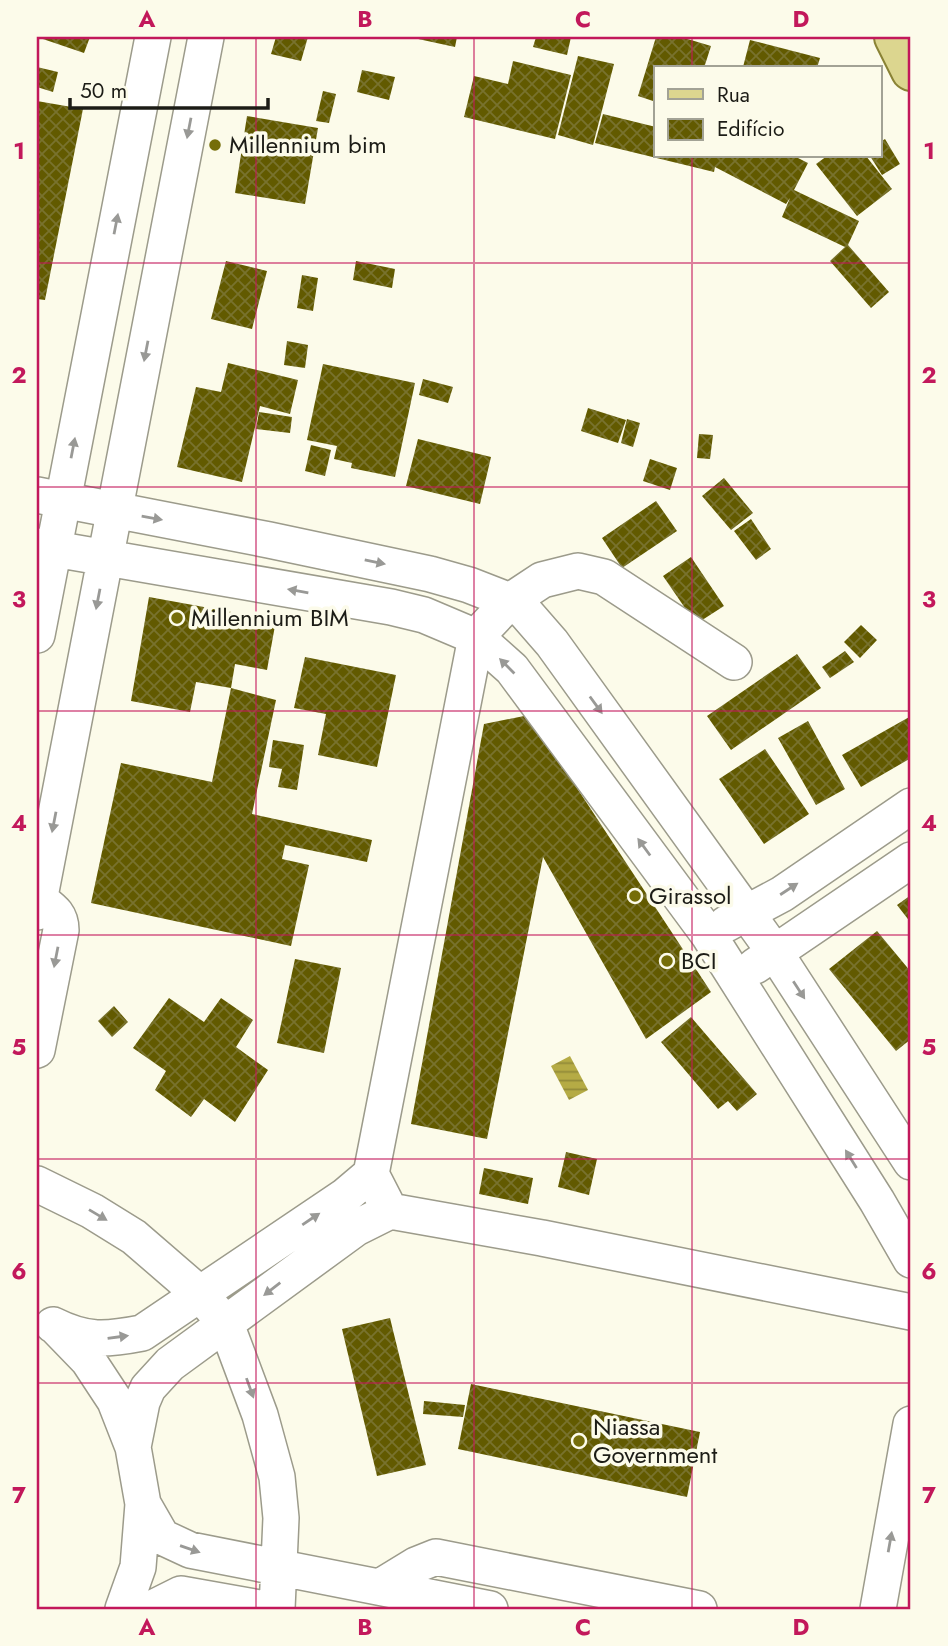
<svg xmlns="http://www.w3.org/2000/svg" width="948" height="1646" font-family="Jost,sans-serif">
	<defs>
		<pattern id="water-rules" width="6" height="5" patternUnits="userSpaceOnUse" patternTransform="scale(1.75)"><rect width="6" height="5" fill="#b5ab45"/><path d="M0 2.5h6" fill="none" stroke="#928a39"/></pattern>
		<pattern id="building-cross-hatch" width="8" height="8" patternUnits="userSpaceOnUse" patternTransform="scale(1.75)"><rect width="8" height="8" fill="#625a00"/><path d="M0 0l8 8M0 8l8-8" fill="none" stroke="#78722e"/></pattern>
	</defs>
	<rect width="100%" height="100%" fill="#fcfbea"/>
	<path fill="url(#water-rules)" d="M570 1056 588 1090 569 1100 551 1066Z"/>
	<path fill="url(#building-cross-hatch)" d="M37 37H90L84 53Z
		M276 37H308L301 61 271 54Z
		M409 37H457L455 47Z
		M536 37H571L567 55 533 47Z
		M656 37H681L711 46 704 68H656V102L638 96Z
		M750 40 820 58 817 68 743 67Z
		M578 56 614 64 593 145 558 135Z
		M513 61 571 75 555 139 464 117 474 76 508 84Z
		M37 67 58 72 53 92 37 87Z
		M362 70 395 77 389 100 357 92Z
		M323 91 336 94 329 123 316 121Z
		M37 101 83 109 45 300 37 299Z
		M603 114 656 127V156H794L808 163 794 190 859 221 848 245 889 292 871 308 830 261 845 247 782 217 790 198 786 204 715 167 714 172 595 143Z
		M247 116 318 128 305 204 235 193Z
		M885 139 900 164 882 175 870 156H880V142Z
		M827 156H866L892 189 857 216 816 164Z
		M226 261 267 271 252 329 211 319Z
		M356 261 395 269 392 288 353 280Z
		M302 275 318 278 313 311 297 308Z
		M287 341 308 345 305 368 284 365Z
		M228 363 298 380 290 414 260 406 242 482 177 467 196 387 221 392Z
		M323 364 415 383 395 477 351 468 352 463 334 459 337 446 307 440Z
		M423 379 453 387 448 403 419 395Z
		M588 408 626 420 618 443 581 431Z
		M259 412 292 417 290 433 256 429Z
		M627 419 640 423 633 447 621 443Z
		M699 434 713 435 710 459 697 458Z
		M418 439 491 457 480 504 406 486Z
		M311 445 331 450 325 476 305 471Z
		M650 459 677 468 670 490 643 481Z
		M724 478 753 513 731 530 702 496Z
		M656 501 677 531 622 568 602 538Z
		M751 519 771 549 756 560 734 531Z
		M691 557 724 606 696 624 663 576Z
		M149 597 276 620 267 670 235 664 231 688 196 682 190 712 131 701Z
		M861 625 877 640 860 658 844 642Z
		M845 651 854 662 830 678 822 667Z
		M797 654 821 688 731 750 707 716Z
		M305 657 396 675 377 767 318 755 326 714 294 708Z
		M231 688 276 700 252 814 372 840 367 862 285 845 282 859 309 865 291 946 91 903 121 763 212 782Z
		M529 715 711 992 646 1039 543 857 487 1139 411 1124 484 724Z
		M911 716V758L861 787 842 755Z
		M808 721 845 789 816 805 778 738Z
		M273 740 304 745 297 790 278 787 282 769 269 767Z
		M765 749 809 814 764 844 719 779Z
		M911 895V923L897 905Z
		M877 931 911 972V1039L896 1051 829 969Z
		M295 959 341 968 324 1053 277 1043Z
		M169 998 204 1022 221 998 253 1020 236 1047 268 1070 235 1122 204 1099 191 1117 155 1090 166 1071 133 1048Z
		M114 1006 128 1022 112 1037 98 1021Z
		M691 1017 757 1094 737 1111 728 1101 718 1109 661 1042Z
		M566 1152 597 1159 589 1195 558 1187Z
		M484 1168 533 1178 528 1204 479 1194Z
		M390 1318 426 1465 377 1476 342 1329Z
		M471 1384 700 1432 687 1497 458 1449Z
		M424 1401 465 1405 463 1417 423 1414Z"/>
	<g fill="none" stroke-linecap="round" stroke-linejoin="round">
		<defs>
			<path id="minor" d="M37 495 269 540 430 574 469 585 510 601 525 612 552 643 776 954 911 1162
				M37 546 391 607 424 615 476 637 512 669 708 934 877 1201 911 1260
				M37 635 153 37
				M37 912 206 37
				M726 924 782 894 911 806
				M755 966 911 860
				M37 1050 61 930C61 914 52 909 39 899
				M37 1184 92 1211 134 1237 200 1294 226 1324 260 1415 277 1477 281 1518 277 1609
				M390 1211 371 1174 476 637 510 601 542 580 578 571 604 577 734 662
				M53 1325C87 1342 106 1340 142 1333L345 1196 371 1174
				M57 1328 88 1360 115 1401 133 1447 143 1504 138 1567 123 1609
				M133 1447 142 1402 148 1388 170 1364 356 1228 390 1211 542 1238 911 1312
				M143 1504 162 1537 190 1550 490 1609
				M380 1587 416 1565 436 1557 699 1609
				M151 1609 181 1594 265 1609
				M878 1609 911 1424"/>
			<path id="major" d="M894 37 911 71"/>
		</defs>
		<use href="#minor" stroke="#9c9b8b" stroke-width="38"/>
		<use href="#major" stroke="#8a8335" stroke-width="42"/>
		<use href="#minor" stroke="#fff" stroke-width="35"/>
		<use href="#major" stroke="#dcd68f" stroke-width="38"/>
	</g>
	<defs><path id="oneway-solid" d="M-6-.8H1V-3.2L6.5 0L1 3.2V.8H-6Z" transform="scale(1.75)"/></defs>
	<g fill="#999996">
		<use href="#oneway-solid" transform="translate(189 128) rotate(101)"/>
		<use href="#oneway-solid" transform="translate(116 224) rotate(-79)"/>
		<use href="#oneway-solid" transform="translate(146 351) rotate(101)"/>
		<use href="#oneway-solid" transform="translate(73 448) rotate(-79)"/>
		<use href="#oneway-solid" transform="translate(152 518) rotate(10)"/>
		<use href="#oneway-solid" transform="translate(375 562) rotate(12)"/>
		<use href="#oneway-solid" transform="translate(298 591) rotate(-170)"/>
		<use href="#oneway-solid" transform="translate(98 599) rotate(101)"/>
		<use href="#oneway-solid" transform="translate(507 666) rotate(-135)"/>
		<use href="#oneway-solid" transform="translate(596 705) rotate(54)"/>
		<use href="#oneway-solid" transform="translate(54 822) rotate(101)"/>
		<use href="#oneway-solid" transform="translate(644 847) rotate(-126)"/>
		<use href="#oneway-solid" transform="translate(789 889) rotate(-33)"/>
		<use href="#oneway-solid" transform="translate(56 957) rotate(101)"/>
		<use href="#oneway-solid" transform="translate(799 990) rotate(57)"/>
		<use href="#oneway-solid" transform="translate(851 1159) rotate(-122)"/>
		<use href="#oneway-solid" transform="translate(98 1215) rotate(31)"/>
		<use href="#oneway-solid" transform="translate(311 1219) rotate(-34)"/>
		<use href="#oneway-solid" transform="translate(272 1289) rotate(142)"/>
		<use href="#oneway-solid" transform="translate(118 1337) rotate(-8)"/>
		<use href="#oneway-solid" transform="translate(250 1388) rotate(70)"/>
		<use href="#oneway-solid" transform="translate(890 1542) rotate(-80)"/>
		<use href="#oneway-solid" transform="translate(190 1549) rotate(19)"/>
	</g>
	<path fill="none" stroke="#c2185b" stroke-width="2" stroke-opacity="0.55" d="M256 37V1609M474 37V1609M692 37V68M692 156V1609M37 263H911M37 487H911M37 711H911M37 935H911M37 1159H911M37 1383H911"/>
	<g fill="#756d09" stroke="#fcfbea" stroke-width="2.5">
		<circle cx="215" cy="145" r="7"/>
		<circle cx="177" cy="618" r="7"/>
		<circle cx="635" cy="896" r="7"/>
		<circle cx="667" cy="961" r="7"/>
		<circle cx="579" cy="1441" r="7"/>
	</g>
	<g text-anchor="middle" stroke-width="7" stroke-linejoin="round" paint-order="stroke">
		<g font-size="24" fill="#1c1c16" stroke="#fcfbea" text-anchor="start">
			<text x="229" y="153">Millennium bim</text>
			<text x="191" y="626">Millennium BIM</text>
			<text x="649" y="904">Girassol</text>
			<text x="681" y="969">BCI</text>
			<text x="593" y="1435">Niassa<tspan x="593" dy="28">Government</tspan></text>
		</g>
	</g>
	<rect width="948" height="1646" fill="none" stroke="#fcfbea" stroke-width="77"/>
	<rect x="654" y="66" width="228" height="91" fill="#fcfbea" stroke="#a2a295" stroke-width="2"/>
	<rect x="668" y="89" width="35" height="10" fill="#dcd68f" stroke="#a2a295" stroke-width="2"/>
	<text x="717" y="102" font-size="21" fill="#1c1c16">Rua</text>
	<rect x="668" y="119" width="35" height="21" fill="url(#building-cross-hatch)" stroke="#a2a295" stroke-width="2"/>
	<text x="717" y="136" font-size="21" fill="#1c1c16">Edifício</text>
	<path d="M70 98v10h198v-10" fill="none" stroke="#1c1c16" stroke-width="3.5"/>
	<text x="80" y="98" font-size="21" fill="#1c1c16" stroke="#fcfbea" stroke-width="5" paint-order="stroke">50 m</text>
	<rect x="38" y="38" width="871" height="1570" fill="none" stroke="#c2185b" stroke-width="2.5"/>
	<g font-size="23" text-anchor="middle" font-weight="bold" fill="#c2185b">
		<text x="147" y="27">A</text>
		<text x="365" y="27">B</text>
		<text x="583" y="27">C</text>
		<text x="801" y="27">D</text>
		<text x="19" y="159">1</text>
		<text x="929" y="159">1</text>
		<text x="19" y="383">2</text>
		<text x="929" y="383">2</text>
		<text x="19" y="607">3</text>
		<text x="929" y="607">3</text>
		<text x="19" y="831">4</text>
		<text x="929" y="831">4</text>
		<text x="19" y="1055">5</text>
		<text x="929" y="1055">5</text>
		<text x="19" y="1279">6</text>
		<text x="929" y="1279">6</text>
		<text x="19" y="1503">7</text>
		<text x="929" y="1503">7</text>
		<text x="147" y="1635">A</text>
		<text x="365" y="1635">B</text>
		<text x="583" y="1635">C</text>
		<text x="801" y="1635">D</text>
	</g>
</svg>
